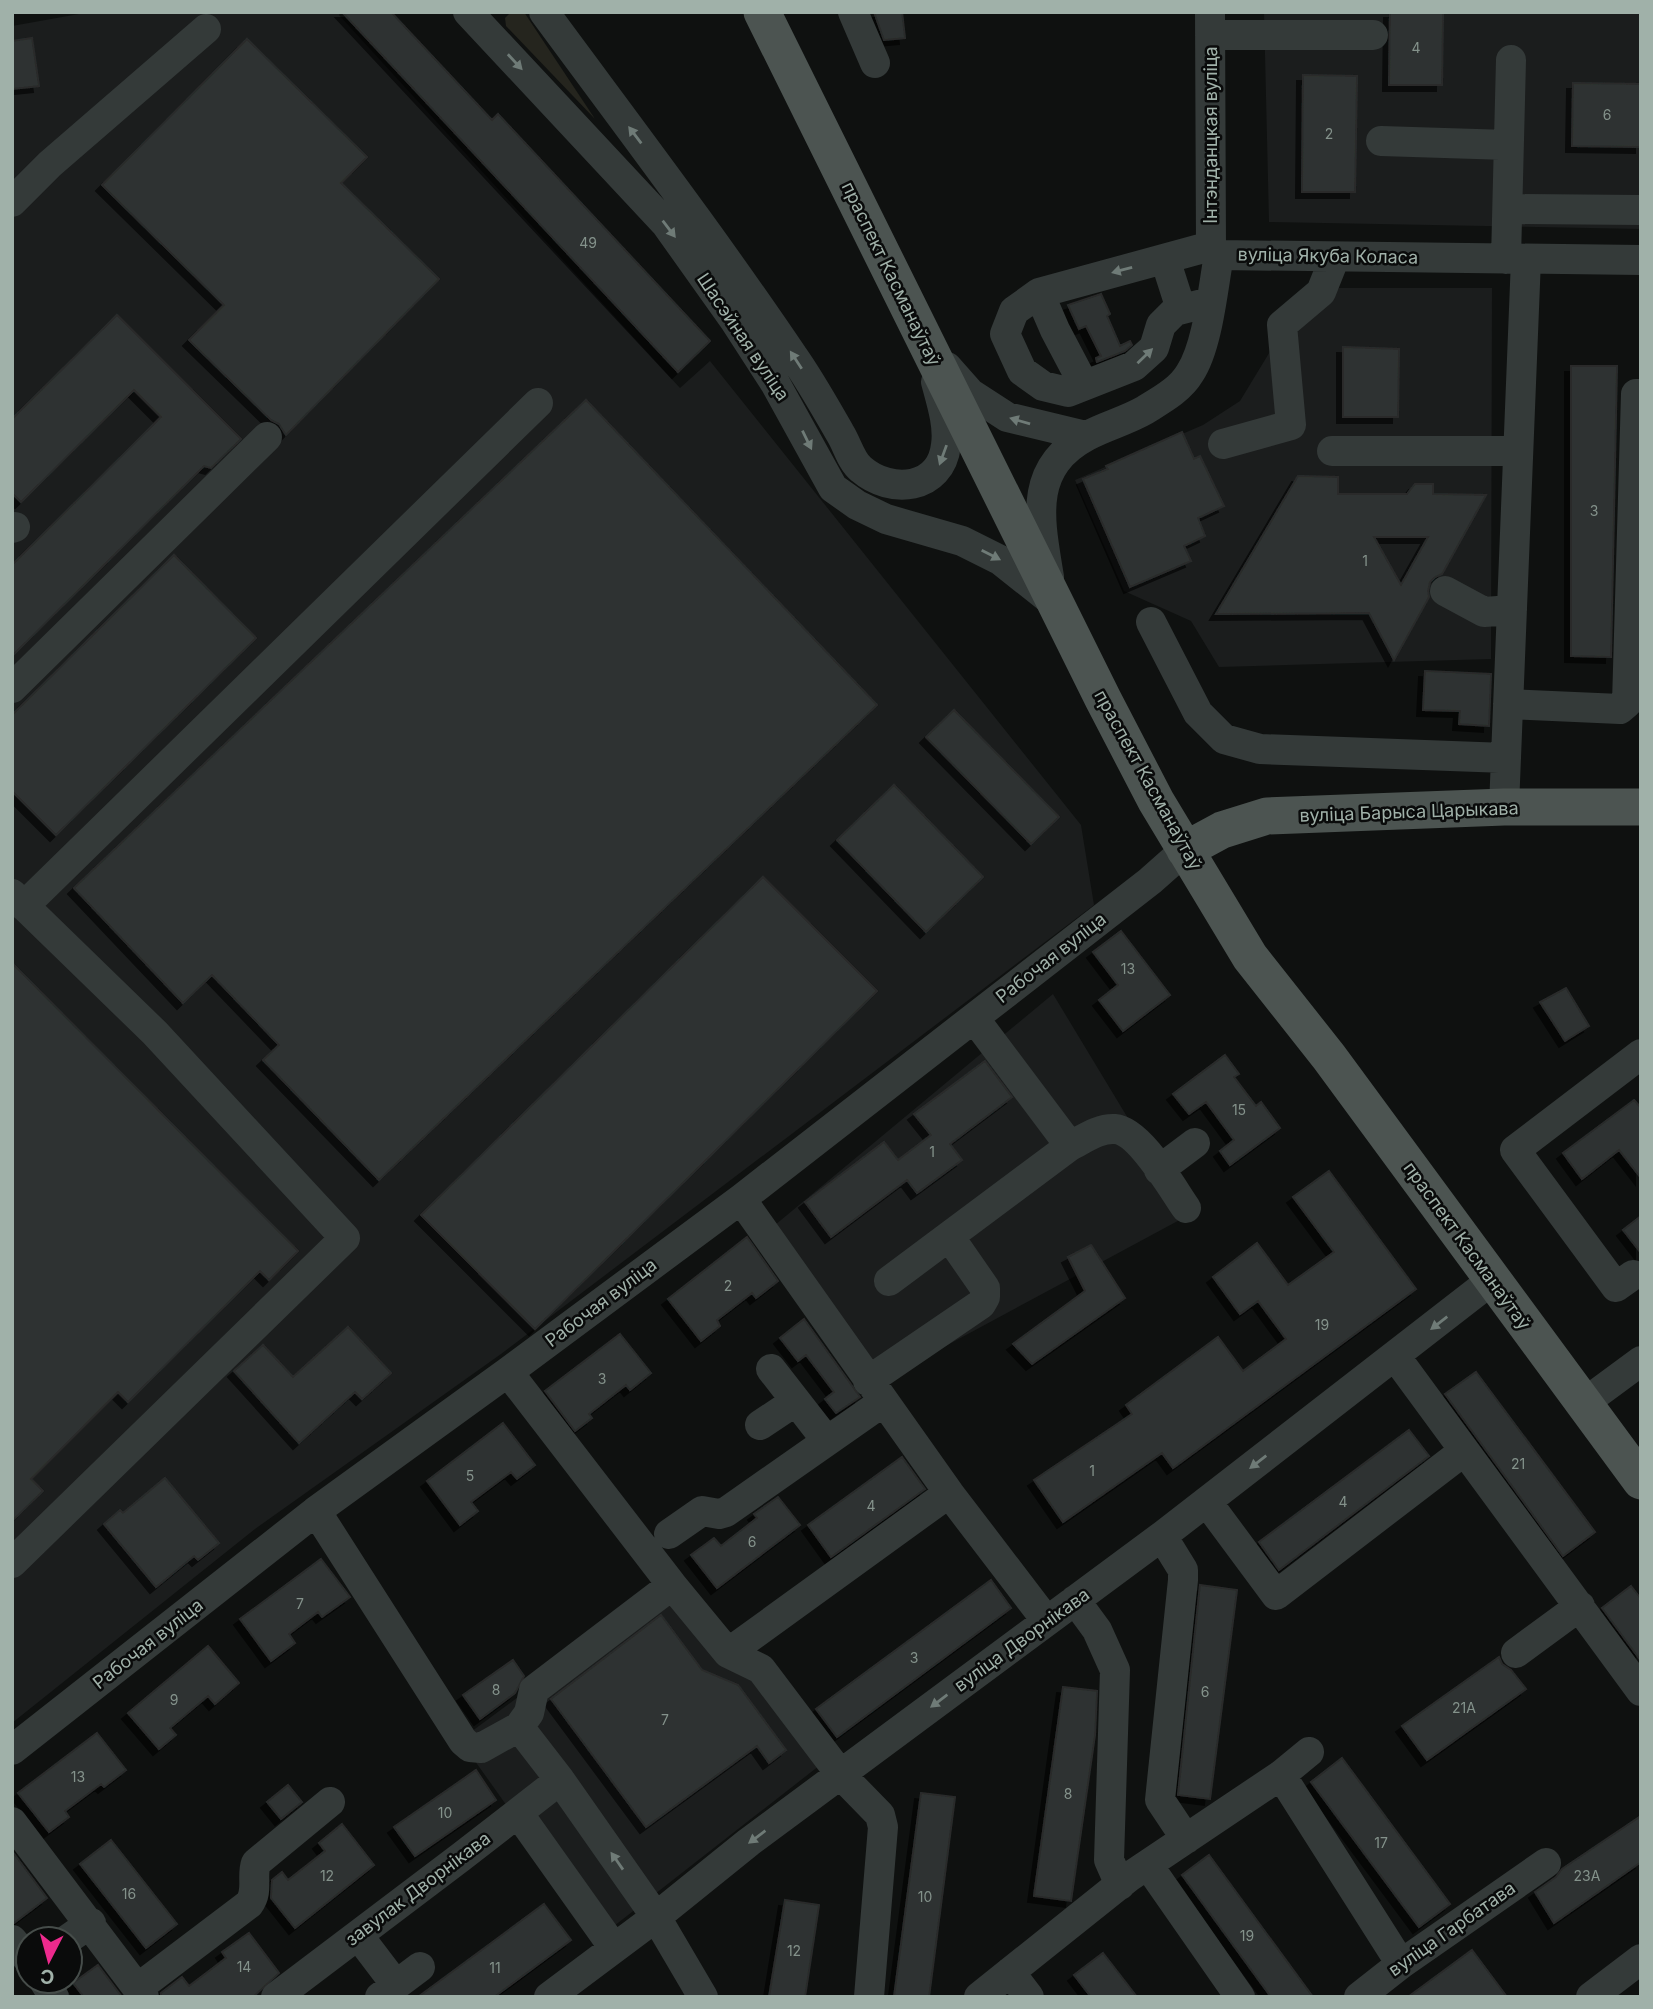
<svg xmlns="http://www.w3.org/2000/svg" width="1653" height="2009" font-family="Inter,sans-serif">
	<defs>
		<filter id="shadow"><feDropShadow dx="-6" dy="6" stdDeviation="0" flood-color="#0009"/></filter>
	</defs>
	<rect width="100%" height="100%" fill="#0f1110"/>
	<path fill="#1b1d1d" d="M90 12H341L339 15 680 388 710 361 1081 825 1094 905 501 1354 255 1529 12 1723V26Z
		M1264 12H1641V229L1269 222Z
		M1339 288H1492L1491 659 1219 667 1191 621 1124 591 1075 480 1203 425 1240 401 1280 335Z
		M1053 994 1187 1216 890 1376 877 1386 769 1230Z
		M665 1588 760 1676 824 1762 600 1937 460 1740Z"/>
	<path fill="#25251e" d="M511 12H524L595 119 506 26 505 18Z"/>
	<path fill="#2f3331" stroke="#292c2c" stroke-width="2" fill-rule="evenodd" filter="url(#shadow)" d="M342 12H391L492 120 498 114 710 341 678 372Z
		M874 12H902L905 38 884 40Z
		M1390 12H1443L1442 85H1389Z
		M32 38 39 86 12 89V41Z
		M247 39 367 157 341 183 439 279 286 435 279 424 271 420 189 340 224 305 102 185Z
		M1303 75 1357 76 1355 192H1302Z
		M1573 83 1641 84V147L1572 146Z
		M1101 294 1110 314 1107 316 1120 346 1130 341 1132 345 1125 351 1097 362 1096 358 1101 356 1086 326 1079 329 1068 305Z
		M117 315 241 439 211 468 204 466 12 656V565L161 417 134 390 21 502 12 493V419Z
		M1343 347 1399 349 1398 417H1343Z
		M1571 366H1617L1611 657 1571 656Z
		M586 400 877 705 379 1180 263 1060 279 1045 212 975 183 1003 74 888Z
		M1182 432 1194 459 1200 456 1224 506 1198 518 1205 536 1184 546 1191 561 1130 587 1083 479 1108 469 1106 466Z
		M1298 476 1338 477V494H1407L1415 484H1433V494L1486 495 1442 574 1435 577 1430 582 1428 591 1429 597 1394 660 1369 613 1216 614ZM1374 537H1428L1401 585Z
		M174 555 256 638 56 835 12 791V715Z
		M1425 671 1491 674 1489 726 1459 724 1460 711 1423 710Z
		M954 710 1059 817 1031 844 926 737Z
		M894 785 983 877 926 932 837 840Z
		M763 877 877 991 535 1329 421 1215Z
		M1121 931 1170 995 1123 1031 1099 1000 1118 985 1093 952Z
		M12 963 298 1251 269 1280 260 1271 128 1402 118 1392 31 1479 43 1491 12 1521Z
		M1566 988 1589 1026 1565 1041 1540 1002Z
		M1225 1055 1239 1074 1234 1077 1256 1106 1261 1102 1280 1128 1230 1165 1220 1151 1234 1140 1206 1102 1189 1114 1173 1094Z
		M985 1061 1012 1097 950 1144 962 1160 917 1193 907 1180 831 1237 805 1202 884 1142 898 1160 931 1135 914 1114Z
		M1634 1100 1641 1108V1178L1619 1150 1582 1179 1563 1153Z
		M1329 1171 1416 1289 1173 1468 1162 1453 1063 1522 1034 1480 1132 1414 1126 1405 1218 1337 1243 1371 1286 1339 1258 1301 1240 1314 1213 1277 1257 1243 1288 1285 1334 1252 1293 1197Z
		M1641 1216V1253L1623 1230Z
		M747 1237 778 1281 756 1298 752 1293 717 1320 720 1326 701 1341 668 1299Z
		M1091 1245 1125 1298 1032 1364 1013 1344 1085 1291 1068 1257Z
		M804 1319 860 1397 836 1413 825 1399 834 1392 806 1355 798 1361 780 1338Z
		M348 1327 391 1373 362 1399 355 1392 299 1443 234 1371 263 1345 293 1377Z
		M620 1334 651 1373 630 1390 626 1385 589 1414 592 1418 575 1431 545 1391Z
		M1476 1372 1595 1532 1563 1556 1445 1394Z
		M503 1423 535 1465 517 1479 511 1472 471 1502 478 1511 460 1525 427 1481Z
		M1409 1430 1429 1456 1279 1570 1259 1542Z
		M902 1457 925 1489 831 1557 808 1525Z
		M165 1478 219 1543 198 1560 194 1556 156 1587 104 1524 120 1510 123 1513Z
		M778 1497 800 1525 717 1588 691 1555 714 1538 721 1546 757 1518 754 1514Z
		M321 1559 350 1597 322 1617 318 1612 289 1634 295 1643 271 1661 240 1619Z
		M991 1580 1011 1608 837 1737 816 1709Z
		M1200 1585 1237 1590 1210 1799 1178 1795Z
		M1631 1586 1641 1599V1661L1602 1608Z
		M661 1615 702 1670 738 1685 786 1750 769 1763 757 1746 646 1827 551 1699Z
		M208 1646 239 1683 215 1704 208 1696 170 1728 176 1735 159 1749 128 1713Z
		M1499 1657 1502 1664 1511 1670 1526 1689 1427 1760 1402 1726Z
		M513 1660 524 1676 515 1693 480 1719 463 1695Z
		M1063 1687 1097 1691 1095 1735 1071 1901 1034 1896Z
		M97 1733 126 1770 104 1787 101 1784 65 1811 69 1817 49 1832 18 1793Z
		M1342 1758 1450 1904 1419 1927 1311 1782Z
		M476 1770 496 1800 415 1856 394 1827Z
		M288 1785 302 1802 281 1819 267 1802Z
		M921 1793 955 1797 929 1997H894Z
		M1641 1816V1862L1554 1923 1535 1892 1556 1877 1562 1869Z
		M342 1824 374 1865 295 1928 271 1898 272 1880 282 1872 288 1880 325 1851 319 1843Z
		M111 1840 177 1924 146 1948 80 1864Z
		M12 1851 47 1898 14 1923H12Z
		M1209 1855 1313 1997H1271L1182 1875Z
		M785 1900 819 1905 805 1997H769Z
		M544 1904 571 1940 494 1997H418Z
		M249 1933 279 1973 253 1997H161V1993L182 1977 189 1986 226 1958 222 1952Z
		M1472 1950 1507 1997H1408Z
		M1103 1953 1137 1997H1091L1074 1975Z
		M98 1965 122 1997H84L73 1983Z"/>
	<g fill="none" stroke-linecap="round" stroke-linejoin="round">
		<path stroke="#343a39" stroke-width="30" d="M468 12 666 224 735 321 775 383 833 488 857 505 886 519 962 541 1000 560 1053 602
			M544 12C628 126 714 239 793 356 810 380 825 407 840 433 847 444 851 461 861 469 891 495 941 490 946 445 949 425 941 401 936 382
			M853 12 875 63
			M1210 12 1211 246 1219 255
			M1210 35H1373
			M1381 141 1508 145
			M12 202 50 164 206 29
			M1508 209 1641 210
			M1219 255 1641 260
			M1165 259 1181 309
			M1506 259 1511 60
			M1039 293 1014 311 1005 334 1022 371 1043 386 1068 392 1134 366 1154 348 1161 325 1175 311 1210 302
			M947 367 970 393 1007 417 1086 436
			M1084 385 1055 330 1039 293 1211 246
			M1223 444 1291 425 1282 325 1321 292 1335 257
			M1332 451H1518
			M12 528 15 527
			M1049 577C1040 521 1027 468 1087 436 1105 426 1126 421 1145 410 1161 400 1180 390 1190 373 1208 346 1213 287 1219 255
			M1445 591 1484 612 1512 610
			M1151 622 1198 713 1224 739 1260 749 1506 758
			M12 688 267 437
			M1508 704 1620 709 1627 703 1636 394H1641
			M1504 807 1526 259
			M12 894 155 1033 345 1238 12 1563
			M24 906 538 403
			M1070 1146C1084 1139 1099 1128 1115 1129 1140 1131 1172 1188 1186 1208
			M1159 1170 1195 1143
			M1633 1275 1616 1287 1515 1150 1641 1054
			M889 1281 1070 1146 974 1018
			M1395 1356 1641 1691
			M771 1369 827 1441
			M508 1372 672 1585 728 1653 761 1669 841 1775 880 1815 883 1827 869 1997
			M868 1381 981 1304 985 1297V1288L949 1236
			M1584 1403 1641 1361
			M760 1425 796 1401
			M949 1493 1046 1620
			M1207 1502 1276 1595 1464 1451
			M316 1511 463 1741 470 1747 481 1748 519 1727 560 1780 656 1917 703 1997
			M669 1534 702 1511 719 1514 726 1512 883 1402
			M1162 1536 1183 1570V1580L1160 1800 1186 1839
			M1075 1600 1097 1630 1115 1670 1109 1860 1120 1885
			M728 1653 949 1493 741 1199
			M1516 1653 1580 1606
			M519 1727 529 1713 534 1690 672 1585
			M12 1750 316 1511 508 1372 741 1199 1150 881 1185 850
			M1281 1775 1401 1964
			M518 1813 614 1948
			M12 1822 144 1997
			M1148 1865 1240 1997
			M358 1935 396 1985 380 1997
			M68 1939 91 1923
			M12 1940 28 1959
			M1010 1972 1029 1997
			M44 1981 54 1997
			M396 1985 420 1967
			M138 1988 249 1904C259 1891 251 1877 256 1863L330 1802
			M276 1997 461 1857 560 1780
			M549 1997 656 1917 749 1842 1162 1536 1492 1280
			M979 1997 1129 1877 1281 1775 1309 1752
			M1359 1997 1401 1964 1546 1863
			M1591 1997 1641 1959"/>
		<path stroke="#4c5451" stroke-width="37" d="M762 12 1103 699 1156 801 1250 957 1329 1057 1641 1481
			M1185 850 1222 830 1267 816 1504 807H1641"/>
	</g>
	<defs><path id="oneway-solid" d="M-6-.8H1V-3.2L6.5 0L1 3.2V.8H-6Z" transform="scale(1.75)"/></defs>
	<g fill="#6f7b77">
		<use href="#oneway-solid" transform="translate(515 62) rotate(47)"/>
		<use href="#oneway-solid" transform="translate(635 135) rotate(-127)"/>
		<use href="#oneway-solid" transform="translate(669 229) rotate(53)"/>
		<use href="#oneway-solid" transform="translate(1122 270) rotate(165)"/>
		<use href="#oneway-solid" transform="translate(1145 356) rotate(-44)"/>
		<use href="#oneway-solid" transform="translate(796 360) rotate(-123)"/>
		<use href="#oneway-solid" transform="translate(1020 421) rotate(-164)"/>
		<use href="#oneway-solid" transform="translate(807 440) rotate(64)"/>
		<use href="#oneway-solid" transform="translate(943 455) rotate(110)"/>
		<use href="#oneway-solid" transform="translate(991 555) rotate(27)"/>
		<use href="#oneway-solid" transform="translate(1439 1323) rotate(142)"/>
		<use href="#oneway-solid" transform="translate(1258 1462) rotate(142)"/>
		<use href="#oneway-solid" transform="translate(939 1701) rotate(143)"/>
		<use href="#oneway-solid" transform="translate(757 1837) rotate(143)"/>
		<use href="#oneway-solid" transform="translate(617 1861) rotate(-125)"/>
	</g>
	<g text-anchor="middle" stroke-width="5" stroke-linejoin="round" paint-order="stroke">
		<g font-size="14" fill="#84928b">
			<text x="1416" y="53">4</text>
			<text x="1607" y="120">6</text>
			<text x="1329" y="139">2</text>
			<text x="588" y="248">49</text>
			<text x="1594" y="516">3</text>
			<text x="1365" y="566">1</text>
			<text x="1128" y="974">13</text>
			<text x="1239" y="1115">15</text>
			<text x="932" y="1157">1</text>
			<text x="728" y="1291">2</text>
			<text x="1322" y="1330">19</text>
			<text x="602" y="1384">3</text>
			<text x="1518" y="1469">21</text>
			<text x="1092" y="1476">1</text>
			<text x="470" y="1481">5</text>
			<text x="1343" y="1507">4</text>
			<text x="871" y="1511">4</text>
			<text x="752" y="1547">6</text>
			<text x="300" y="1609">7</text>
			<text x="914" y="1663">3</text>
			<text x="496" y="1695">8</text>
			<text x="1205" y="1697">6</text>
			<text x="174" y="1705">9</text>
			<text x="1464" y="1713">21А</text>
			<text x="665" y="1725">7</text>
			<text x="78" y="1782">13</text>
			<text x="1068" y="1799">8</text>
			<text x="445" y="1818">10</text>
			<text x="1381" y="1848">17</text>
			<text x="327" y="1881">12</text>
			<text x="1587" y="1881">23А</text>
			<text x="129" y="1899">16</text>
			<text x="925" y="1902">10</text>
			<text x="1247" y="1941">19</text>
			<text x="794" y="1956">12</text>
			<text x="244" y="1972">14</text>
			<text x="495" y="1973">11</text>
		</g>
		<g font-size="18" fill="#a0b1a9" stroke="#0a0b0b">
			<text transform="translate(1211 135) rotate(-90)" y="6">Інтэнданцкая вуліца</text>
			<text transform="translate(1328 256) rotate(1)" y="6">вуліца Якуба Коласа</text>
			<text transform="translate(891 274) rotate(64)" y="6">праспект Касманаўтаў</text>
			<text transform="translate(743 337) rotate(56)" y="6">Шасэйная вуліца</text>
			<text transform="translate(1148 780) rotate(61)" y="6">праспект Касманаўтаў</text>
			<text transform="translate(1409 812) rotate(-2)" y="6">вуліца Барыса Царыкава</text>
			<text transform="translate(1051 958) rotate(-38)" y="6">Рабочая вуліца</text>
			<text transform="translate(1467 1246) rotate(54)" y="6">праспект Касманаўтаў</text>
			<text transform="translate(601 1303) rotate(-37)" y="6">Рабочая вуліца</text>
			<text transform="translate(1022 1640) rotate(-36)" y="6">вуліца Дворнікава</text>
			<text transform="translate(148 1644) rotate(-38)" y="6">Рабочая вуліца</text>
			<text transform="translate(418 1889) rotate(-37)" y="6">завулак Дворнікава</text>
			<text transform="translate(1452 1929) rotate(-35)" y="6">вуліца Гарбатава</text>
		</g>
	</g>
	<rect width="1653" height="2009" fill="none" stroke="#a0b1a9" stroke-width="28"/>
	<g transform="translate(49 1960) rotate(186)"><circle r="33" fill="#0a0b0b" stroke="#464d4a" stroke-width="2"/>
	<path d="M0-5L12 26L0 18L-12 26Z" fill="#ed2a8d"/>
	<text y="-10" font-size="19" font-weight="bold" text-anchor="middle" fill="#a0b1a9">С</text>
	</g>
</svg>
